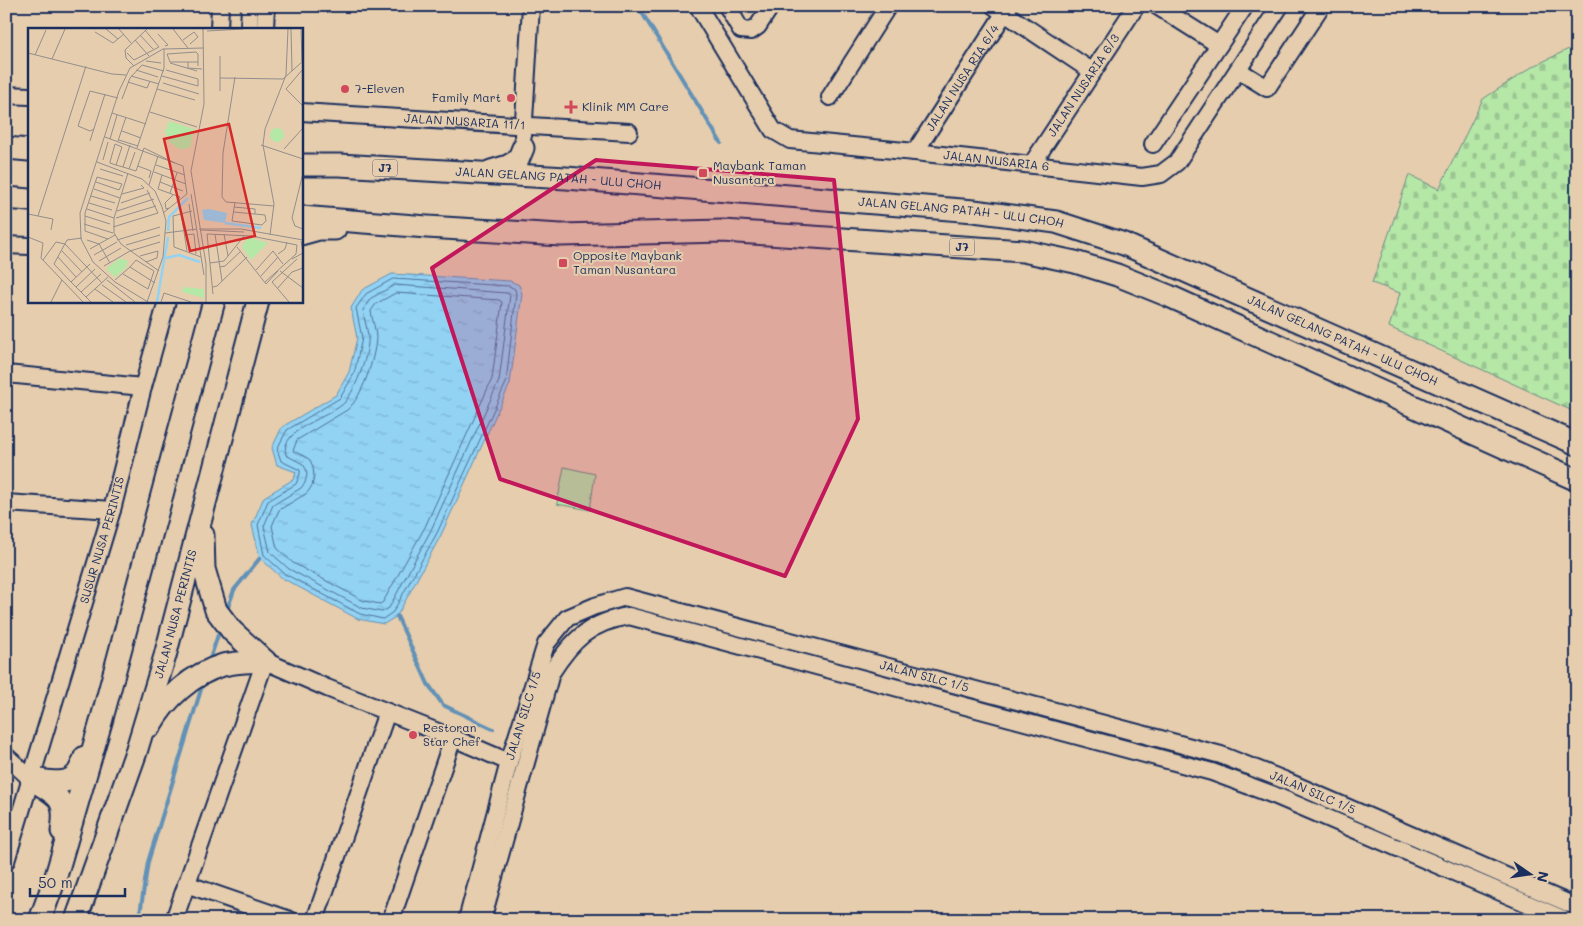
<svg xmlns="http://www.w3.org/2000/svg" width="1583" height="926" font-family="Mali,sans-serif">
	<defs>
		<pattern id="cemetery-stones" width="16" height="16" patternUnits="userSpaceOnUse" patternTransform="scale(1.25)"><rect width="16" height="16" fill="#b5e7a7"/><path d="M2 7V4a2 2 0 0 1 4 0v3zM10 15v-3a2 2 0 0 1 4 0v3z" fill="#9bc692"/></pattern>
		<pattern id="water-ripples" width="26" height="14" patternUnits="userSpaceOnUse" patternTransform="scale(1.25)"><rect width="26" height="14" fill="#92d2f3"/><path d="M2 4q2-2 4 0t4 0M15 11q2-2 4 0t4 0" fill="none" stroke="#7db5d3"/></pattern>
	</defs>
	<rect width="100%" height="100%" fill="#e5cdad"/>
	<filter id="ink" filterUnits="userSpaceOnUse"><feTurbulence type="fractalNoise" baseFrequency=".02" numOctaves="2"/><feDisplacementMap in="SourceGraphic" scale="10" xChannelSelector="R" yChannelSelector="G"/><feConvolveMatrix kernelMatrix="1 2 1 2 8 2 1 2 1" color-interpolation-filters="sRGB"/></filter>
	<g filter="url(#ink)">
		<path fill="#b5e7a7" stroke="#688b82" d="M564 467 595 474 590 510 557 504Z"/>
		<path fill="url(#cemetery-stones)" stroke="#688b82" d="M1577 45V413L1389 327 1400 293 1372 283 1409 175 1439 189 1483 99 1532 67Z"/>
		<path fill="url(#water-ripples)" stroke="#6291b7" d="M392 274 510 281 519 285 522 294 510 384 441 535 397 616 384 624 358 619 282 578 260 558 252 525 264 497 294 479 296 472 277 465 272 448 282 427 336 395 349 372 357 338 351 308 362 290Z"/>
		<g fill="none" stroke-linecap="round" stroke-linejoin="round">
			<path stroke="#4b709a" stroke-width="1" d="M393 279 509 286 515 289 516 294 506 383 437 533 393 612 383 619 360 614 285 574 264 555 258 525 268 501 296 484 300 474V470L281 461 277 449 287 430 340 398 354 374 362 338 356 308 366 294Z
				M395 285 507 293 510 295 499 381 431 530 389 608 382 612 362 608 289 569 270 552 264 526 273 505 301 488 305 483 307 475 306 469 303 464 286 455C278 429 332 417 345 402 356 389 370 352 368 336 367 327 364 319 363 310L370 299Z
				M396 293 499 300 502 302 492 379 425 527 383 602 380 604 364 601 293 563 277 548 272 526 279 510 307 493 312 486 314 477 313 467 310 460 304 456 293 451 297 440 347 410C362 398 375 358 376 338 376 329 372 320 371 311L376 304Z"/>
			<path stroke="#6291b7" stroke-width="4" d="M638 6 721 143
				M227 610 234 590 260 558
				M397 616 428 684 443 705 493 729
				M209 662 220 629
				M139 920 148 862 203 683"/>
			<defs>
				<g id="minor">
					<path id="s1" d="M698 6 773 130 790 140 915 152 1142 177 1161 174 1177 162 1280 6"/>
					<path d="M727 6 741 30 751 31 758 26 771 6"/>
					<path d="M994 6 1093 72"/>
					<path d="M219 29 220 6"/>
					<path d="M249 29 250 6"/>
					<path d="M265 29 266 6"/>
					<path d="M1219 45 1245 6"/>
					<path d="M1238 70 1267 88 1321 6"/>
					<path d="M6 95 29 96"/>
					<path d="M830 97 888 6"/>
					<path id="s2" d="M301 112 629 132"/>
					<path d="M523 136 531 6"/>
					<path d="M1153 144 1219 45 1157 6"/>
					<path id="s3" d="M915 152 1009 6"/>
					<path id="s4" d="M1032 164 1136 6"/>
					<path d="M6 245 29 246"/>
					<path d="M6 374 143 387"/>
					<path d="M6 503 112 510"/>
					<path d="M6 756 31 779"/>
					<path id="s5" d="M6 861 112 510 143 387 167 301"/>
					<path d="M186 884 290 920"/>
					<path d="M174 920 265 661 327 688 453 738 509 762"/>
					<path d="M315 920 387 712"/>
					<path d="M391 920 453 738"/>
					<path id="s6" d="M467 920 509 762 546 644 567 618 595 606 625 597 1221 755 1284 780 1577 907"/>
					<path d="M482 920 551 673C572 640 590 622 629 616L1212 772 1274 795 1566 920"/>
				</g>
				<g id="major">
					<path d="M6 148 29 150"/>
					<path id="s7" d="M301 165H339L566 178 974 211 1056 222 1124 244 1577 444"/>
					<path d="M491 171 508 166 518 160 523 148"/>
					<path d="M6 198 29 200"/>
					<path d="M301 217 427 227 561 235 723 231 1023 251 1075 262 1117 275 1169 296 1577 480"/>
					<path d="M301 234 319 229H335"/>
					<path d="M203 535 204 569 216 610 232 631 265 661"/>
					<path d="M150 726C165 699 192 674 223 665 236 662 251 662 265 661"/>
					<path d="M31 779C58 796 67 797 62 831"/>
					<path d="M34 779C48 781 65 786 76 775 80 771 83 762 85 757"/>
					<path d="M40 920 56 876 101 722 214 301"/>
					<path id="s8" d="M76 920 136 752 165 656 258 301"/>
				</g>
			</defs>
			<use href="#minor" stroke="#1b2f5e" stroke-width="20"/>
			<use href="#major" stroke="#1b2f5e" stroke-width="25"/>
			<use href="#minor" stroke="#e5cdad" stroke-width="16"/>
			<use href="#major" stroke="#e5cdad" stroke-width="21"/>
		</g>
	</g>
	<path fill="#c2185b" fill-opacity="0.2" stroke="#c2185b" stroke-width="4" stroke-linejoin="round" d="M596 160 834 180 858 419 785 576 500 479 432 268Z"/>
	<g fill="#d1495b" stroke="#e5cdad" stroke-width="2">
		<circle cx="345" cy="89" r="5"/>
		<circle cx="511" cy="98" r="5"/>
		<path d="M568.5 99.5h5v5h5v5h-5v5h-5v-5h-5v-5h5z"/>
		<rect x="698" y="168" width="10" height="10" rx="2.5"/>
		<rect x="558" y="258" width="10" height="10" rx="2.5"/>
		<circle cx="413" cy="735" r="5"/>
	</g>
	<g text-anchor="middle" stroke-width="4" stroke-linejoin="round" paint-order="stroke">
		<g fill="#e5cdad" stroke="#585e76" stroke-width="1">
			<rect x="372.5" y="159.5" width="25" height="17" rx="4"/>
			<rect x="949.5" y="238.5" width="25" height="17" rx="4"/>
		</g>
		<g font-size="11" font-weight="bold" fill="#1b2f5e">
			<text x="385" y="172">J7</text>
			<text x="962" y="251">J7</text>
		</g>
		<g font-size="12" fill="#1b2f5e" stroke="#e5cdad">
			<text dy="4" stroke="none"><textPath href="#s3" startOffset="88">JALAN NUSA RIA 6/4</textPath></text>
			<text dy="4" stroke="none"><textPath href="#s4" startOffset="94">JALAN NUSARIA 6/3</textPath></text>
			<text dy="4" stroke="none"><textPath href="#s2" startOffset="164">JALAN NUSARIA 11/1</textPath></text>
			<text dy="4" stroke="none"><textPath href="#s1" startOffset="372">JALAN NUSARIA 6</textPath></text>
			<text dy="4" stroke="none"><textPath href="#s7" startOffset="258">JALAN GELANG PATAH - ULU CHOH</textPath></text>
			<text dy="4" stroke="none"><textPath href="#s7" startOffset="662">JALAN GELANG PATAH - ULU CHOH</textPath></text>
			<text dy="4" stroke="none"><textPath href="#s7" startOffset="1068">JALAN GELANG PATAH - ULU CHOH</textPath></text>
			<text dy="4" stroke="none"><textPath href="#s5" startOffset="335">SUSUR NUSA PERINTIS</textPath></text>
			<text dy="4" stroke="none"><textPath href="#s8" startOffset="322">JALAN NUSA PERINTIS</textPath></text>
			<text dy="4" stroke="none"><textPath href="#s6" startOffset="692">JALAN SILC 1/5</textPath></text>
			<text dy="4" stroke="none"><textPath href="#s6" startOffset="212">JALAN SILC 1/5</textPath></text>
			<text dy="4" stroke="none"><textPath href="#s6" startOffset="1098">JALAN SILC 1/5</textPath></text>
		</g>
		<g font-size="12" fill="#1b2f5e" stroke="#e5cdad" text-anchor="start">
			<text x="355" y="93">7-Eleven</text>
			<text x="501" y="102" text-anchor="end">Family Mart</text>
			<text x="582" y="111">Klinik MM Care</text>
			<text x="713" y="170">Maybank Taman<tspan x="713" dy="14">Nusantara</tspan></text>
			<text x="573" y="260">Opposite Maybank<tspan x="573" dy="14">Taman Nusantara</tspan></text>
			<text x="423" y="732">Restoran<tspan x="423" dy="14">Star Chef</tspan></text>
		</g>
	</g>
	<g transform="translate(28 28)">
		<rect width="275" height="275" fill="#e5cdad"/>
		<path d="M242 107a7 7 0 1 1 14 0a7 7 0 1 1-14 0ZM92 230 100 233 98 240 87 249 78 241Z" fill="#b5e7a7"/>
		<path d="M141 93 166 101 162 120 151 121 142 114 137 104ZM155 259 176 261V270L154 264Z" fill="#b5e7a7"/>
		<path d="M220 209 240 215 223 232 214 219Z" fill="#b5e7a7"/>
		<path d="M181 181 199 185 197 195 176 192 174 182Z" fill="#92d2f3"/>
		<path fill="none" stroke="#92d2f3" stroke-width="2.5" d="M197 195 233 200M140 203 141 189 160 170M138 230 151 227 172 234M129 274 140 209"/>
		<path fill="none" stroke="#948e8d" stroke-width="1" d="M78 1 90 11M91 1 103 15M145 1 160 20M175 1 176 76 163 143 178 236V274M263 1 264 43M273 1 274 33M179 3 215 1M67 4 85 15 96 6M130 6 140 17 137 18M112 7 125 21M107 12 121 28M155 12 166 4 170 9 162 16M0 25 84 46 98 47M99 25 106 32 131 19 117 2M7 27 18 2M24 31 37 1M118 33 133 35M160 34V40L174 41M170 34H142L139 26 168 24 170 26V38M142 35 169 43M106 38 98 30 97 22 119 1M275 41 258 61 275 78M108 42 130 49M103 48 131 56M134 48 170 58V51L138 42M207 49 195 125 194 169 198 174 246 178M192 50 255 51 275 33M100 54 119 60 122 53M135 55 171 66M129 61 167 72M192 63V28M94 71 102 50 114 37 136 43M122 84 169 99M84 85 118 96M66 101 62 103 50 98 62 63 90 70M94 103 113 110M77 109 155 138 159 166 135 185M82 111 89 87M91 112 110 118M62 113 77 66M90 113 98 89M233 117 275 131M109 120 136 40V21M256 121 275 100M75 132 80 114M69 134 114 151 127 163 134 179 138 193 135 229 119 274M88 137 94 119 87 116 82 134V135L88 137 95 139 108 143 116 120 147 135M128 137 157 147M110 138 123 143 121 150M95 139 102 117M72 141 95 148M101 141 107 124M126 144 158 156M100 145 86 190V205L93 216 131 243M275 145 264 190 267 198 275 201M134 147 130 161 152 169 149 173M68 154 91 162 94 156 69 149 57 185V203L80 211M132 154 155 163M121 157 130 128M66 161 92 170M142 165 149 145M94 166 116 160 113 157M163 166 176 247M63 168 87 175M61 175 84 182M93 175 122 165M161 176 165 203M206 179 227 181V186M141 180 138 181 137 175 145 167M59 181 86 190M89 183 126 171M164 183 145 188 146 219 173 229M206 184 237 187 238 193 234 197 204 193 207 174M153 185 159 223M0 186 25 191 23 202M10 188 58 38M57 188 82 196M88 190 128 178M56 196 85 205M85 199 130 185 119 162M171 201H213L275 212M173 202 216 204M137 205 169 201M187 206 194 253M196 206 200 228M157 207 166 206 168 226M242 207 246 176 235 117 237 101 258 47 260 1M0 209 15 215 13 230 55 274M54 210 39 212 26 236 43 254 62 236M59 212 71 216 82 235M89 212 132 199M37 216 74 255M98 217 132 207M209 219 238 256 250 243M62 221 87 207M34 223 54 244M250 226 257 221 259 214M66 227 89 214M112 228 130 223 129 230 118 234M30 229 48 249M264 231 275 225 273 213M15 232 28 214 37 216M108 232 102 239 127 255M71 233 93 220M182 235 196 233 216 208M76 238 102 223 132 214M192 239 197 238 213 223M228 242 245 223 255 236M252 243 275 260M95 246 120 261 126 243 108 232M233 248 250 229M79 252 107 274M87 252 102 239M43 254 63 274M74 257 98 274M48 259 67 241M185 259 189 258 219 229M67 261 85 274M249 261 264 244 275 240M53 264 73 246M185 266 179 206 223 208 269 217 268 226 237 254M58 269 80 249M23 274 34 252M120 274 87 254 65 234 53 211 52 185 91 63 102 40 135 21 176 20M133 274 136 265 163 274M261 274 244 254 269 231"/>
		<path fill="#d62828" fill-opacity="0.15" stroke="#d62828" stroke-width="2.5" d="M201 96 227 208 162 223 136 111Z"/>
		<rect width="275" height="275" fill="none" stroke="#1b2f5e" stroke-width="2.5"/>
	</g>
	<rect width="1583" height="926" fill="none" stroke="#e5cdad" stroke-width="25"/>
	<rect x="12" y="12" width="1558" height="901" fill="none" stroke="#1b2f5e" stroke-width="2" filter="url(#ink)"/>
	<g transform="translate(1530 874) rotate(103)" stroke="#e5cdad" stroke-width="4" paint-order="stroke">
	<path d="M0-4L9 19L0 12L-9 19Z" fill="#1b2f5e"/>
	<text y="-8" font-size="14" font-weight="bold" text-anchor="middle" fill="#1b2f5e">N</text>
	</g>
	<path d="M30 888v8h95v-8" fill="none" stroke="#1b2f5e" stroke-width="2.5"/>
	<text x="38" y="888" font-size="15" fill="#1b2f5e" stroke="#e5cdad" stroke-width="4" paint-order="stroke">50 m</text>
</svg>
